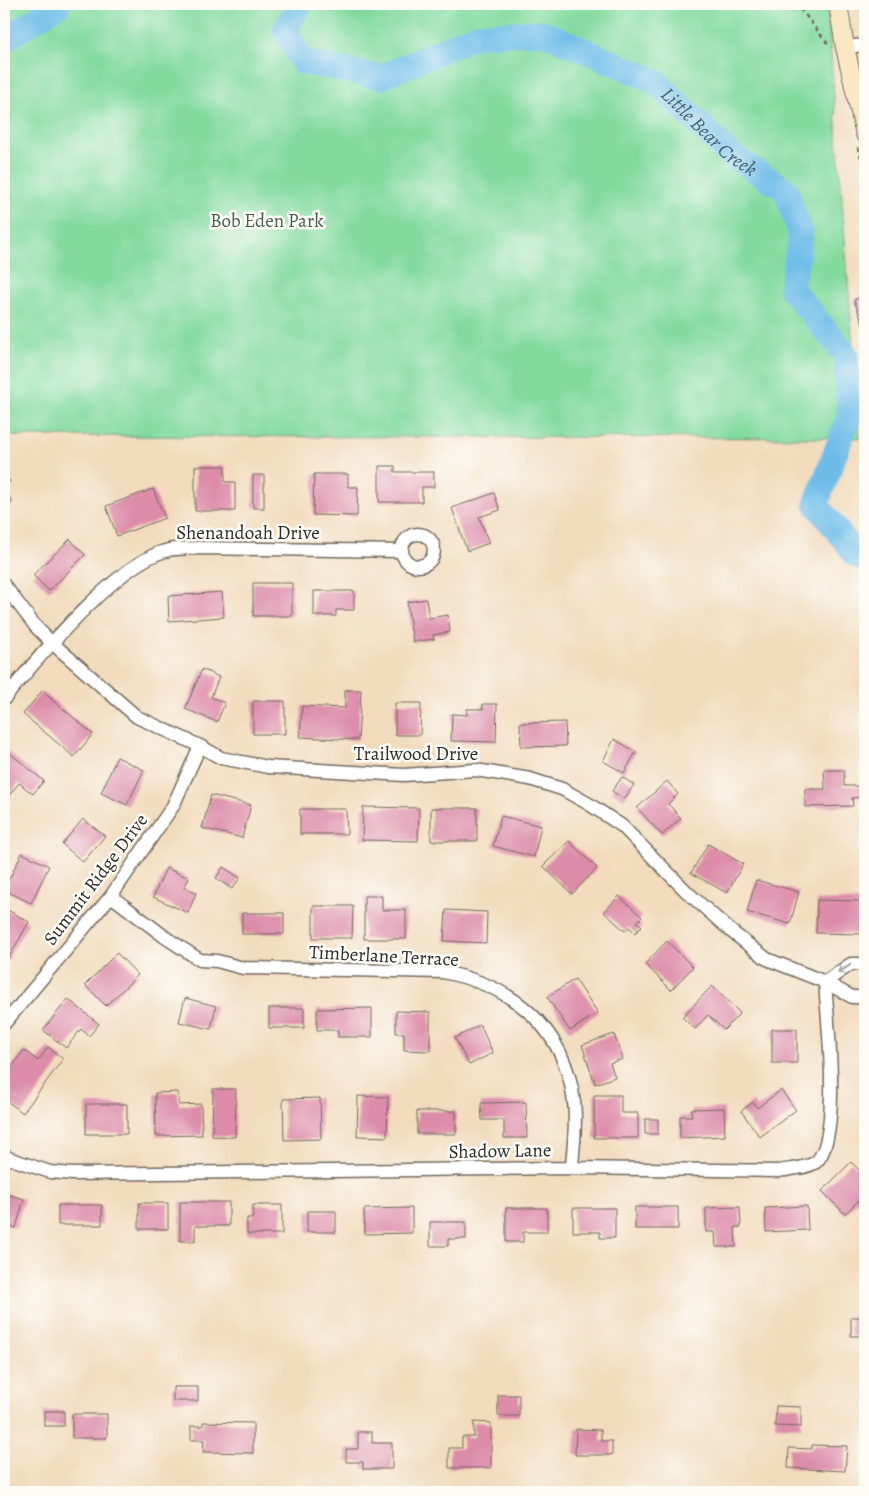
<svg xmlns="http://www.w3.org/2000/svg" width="869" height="1496" font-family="Alegreya,serif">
	<rect width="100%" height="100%" fill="#fdfcf7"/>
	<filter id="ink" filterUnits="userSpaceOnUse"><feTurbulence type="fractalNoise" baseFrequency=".02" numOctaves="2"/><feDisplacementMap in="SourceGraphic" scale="10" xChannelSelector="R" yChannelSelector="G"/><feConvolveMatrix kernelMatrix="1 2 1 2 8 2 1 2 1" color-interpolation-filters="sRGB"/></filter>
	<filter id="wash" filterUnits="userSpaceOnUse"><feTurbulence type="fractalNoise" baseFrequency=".0096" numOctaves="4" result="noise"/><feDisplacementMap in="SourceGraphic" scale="20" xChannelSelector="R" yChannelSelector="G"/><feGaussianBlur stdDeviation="1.12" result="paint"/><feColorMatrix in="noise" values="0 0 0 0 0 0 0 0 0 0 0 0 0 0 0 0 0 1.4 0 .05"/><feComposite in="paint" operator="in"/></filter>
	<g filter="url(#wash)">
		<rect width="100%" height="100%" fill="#f2dbbd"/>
		<path fill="#82da9e" stroke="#568264" d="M4 4H827L860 438 4 436Z"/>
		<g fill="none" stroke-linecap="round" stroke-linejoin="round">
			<g stroke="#6ebde9" stroke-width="25">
				<path id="s1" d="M300 4 285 30 302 62 381 77 477 35 542 32 655 81 730 155 786 190 801 236 791 289 846 355 849 417 816 504 857 556 865 559"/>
				<path d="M4 40 59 4"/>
			</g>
		</g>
		<g id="blocks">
			<path fill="#dc8ba9" d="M865 295V329L854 300Z
				M195 466H225V482H235V511H195Z
				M379 466H395V472H434V487H422V502H379Z
				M314 474H348V487H358L357 516 313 515Z
				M253 475H264V508H253Z
				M4 476 10 481 4 489Z
				M153 489 165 518 117 536 106 506Z
				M494 493 500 510 479 517 489 543 467 551 452 508Z
				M4 494 13 501 4 513Z
				M70 539 85 555 49 591 33 575Z
				M253 583H292V616H253Z
				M314 591H354V610H336V616H314Z
				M222 592 224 617 169 621 168 596Z
				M426 599 429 618 448 615 450 632 433 635 434 639 413 642 407 602Z
				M202 669 219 677 211 697 225 703 217 722 185 709Z
				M345 690H361L358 740 300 737 302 706 345 708Z
				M42 691 93 734 74 757 23 714Z
				M253 701H285V734H253Z
				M395 703H421L420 735H395Z
				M483 704H497L496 742 451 741 452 714 467 715V709H483Z
				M565 722 566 746 521 747 520 723Z
				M614 739 636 752 624 773 603 761Z
				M6 750 44 781 33 794 19 783 6 799 4 798Z
				M117 757 144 770 127 805 101 793Z
				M824 770H844V786H861V797L852 798 853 806 805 807V789H825Z
				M622 777 634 785 624 799 612 791Z
				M667 781 678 794 668 804 681 818 662 835 637 808Z
				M211 795 251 805 242 838 202 828Z
				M363 807 419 808 418 841 362 840Z
				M431 808H477V841H431Z
				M300 809H346L347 834H300Z
				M501 816 541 826 534 857 493 846Z
				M83 819 105 836 83 862 62 844Z
				M569 841 597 868 572 894 543 866Z
				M708 844 743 864 727 893 691 873Z
				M22 853 49 866 31 903 4 890Z
				M223 867 240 878 232 889 216 878Z
				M166 868 189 878 184 888 196 893 188 913 153 897Z
				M756 880 799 892 790 924 747 912Z
				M364 896H382V910H406V939H364Z
				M619 896 642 917 637 922 642 926 635 933 629 927 625 931 604 912Z
				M817 900 861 901V934L816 933Z
				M313 906H353L352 938H313Z
				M6 909 29 922 4 966V913Z
				M446 910 487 912 486 943 444 941Z
				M242 913H284V934H242Z
				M667 941 693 967 671 990 645 964Z
				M117 953 138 975 106 1006 85 985Z
				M575 979 598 1013 570 1031 547 997Z
				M712 986 740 1013 724 1030 708 1015 695 1029 682 1017Z
				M185 998 216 1006 211 1029 179 1022Z
				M68 999 99 1024 89 1036 81 1029 66 1048 43 1030Z
				M269 1008H304V1028H269Z
				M372 1008V1037H338V1030H317V1009Z
				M396 1011 430 1012V1051L404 1050V1033H396Z
				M480 1025 493 1053 469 1065 455 1038Z
				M772 1029H797V1063H772Z
				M614 1034 623 1059 610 1063 615 1077 595 1084 582 1045Z
				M48 1047 63 1059 23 1113 4 1099V1077L24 1050 38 1061Z
				M213 1089H236L235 1137 212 1136Z
				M781 1090 796 1110 760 1137 741 1111 753 1102 757 1108Z
				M178 1092 179 1105 201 1104 202 1135 156 1136 155 1093Z
				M594 1095H621V1113H638V1138H594Z
				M358 1096 388 1097 387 1137 357 1136Z
				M320 1098 321 1139 284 1140 283 1099Z
				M526 1102 527 1138H504V1120H482L481 1103Z
				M86 1104H127V1134H86Z
				M724 1108 725 1136 680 1138V1116H692L691 1109Z
				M417 1111H456V1134H417Z
				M645 1119H658V1134H645Z
				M851 1162 865 1176V1194L845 1214 822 1191Z
				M4 1193 24 1199 16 1228 4 1225Z
				M180 1202H229V1226H195V1241H180Z
				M139 1203H168V1229H139Z
				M58 1205H102V1225H58Z
				M253 1205H282V1234H247V1218H253Z
				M807 1206 808 1230 766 1232 765 1208Z
				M635 1207H678V1229H635Z
				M740 1207 741 1227H735L736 1247H716L715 1232H706V1208Z
				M412 1208V1233L365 1234 364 1209Z
				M506 1208H547V1232H523V1242H506Z
				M573 1208H615V1238H600V1232H573Z
				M307 1211H336V1232H307Z
				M430 1222H466V1239H448V1246H430Z
				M851 1317H865V1336H851Z
				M173 1387H198V1401H173Z
				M498 1395H519V1416H498Z
				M776 1406 801 1407V1427L775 1426Z
				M44 1411H64V1426H44Z
				M72 1414H107V1438H72Z
				M203 1422 253 1423V1453L203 1452 204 1440H191V1426H203Z
				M474 1422 491 1423V1468H449V1448H462V1437H474Z
				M576 1429 601 1430V1441H612V1455H575Z
				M358 1432H372V1443H392V1469H363V1462H346V1449H358Z
				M812 1445 847 1446 845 1471 788 1468 789 1448 812 1449Z"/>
		</g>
	</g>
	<g filter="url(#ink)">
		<use href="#blocks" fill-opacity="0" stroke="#71695e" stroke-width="1"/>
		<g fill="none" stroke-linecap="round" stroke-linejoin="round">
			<defs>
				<path id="minor" d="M845 47 865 45
					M402 550a16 16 0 1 1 32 0a16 16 0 1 1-32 0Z
					M4 585 36 627 51 642 137 717 200 746 221 758 268 767 404 775 476 770 530 779 562 789 589 804 622 826 688 893 732 932 767 959 825 982 852 997H865
					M4 699C36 660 119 560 169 550 177 548 187 549 196 548L402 551
					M111 896 165 937 200 960 217 961 243 968 443 972C514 986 565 1028 574 1102 577 1123 573 1147 572 1168
					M825 982 851 964H865
					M4 1024 111 896 173 806 200 746
					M4 1154 8 1158 50 1172 73 1174 572 1168 779 1171C789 1169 808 1168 816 1162 842 1139 827 1017 825 982"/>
				<path id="secondary" d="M838 4 845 47 865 134"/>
			</defs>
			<use href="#minor" stroke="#71695e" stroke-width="15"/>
			<use href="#secondary" stroke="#71695e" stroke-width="20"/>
			<path stroke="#71695e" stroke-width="2.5" stroke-dasharray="4 4" stroke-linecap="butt" d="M794 4 799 7 828 44
				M858 147 865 170"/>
			<use href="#minor" stroke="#fff" stroke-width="12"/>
			<use href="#secondary" stroke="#fae7c3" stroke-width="18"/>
		</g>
		<defs><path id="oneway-shaft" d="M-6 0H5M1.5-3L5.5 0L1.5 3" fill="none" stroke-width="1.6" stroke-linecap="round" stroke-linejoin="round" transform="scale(1.25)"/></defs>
		<use stroke="#a0a0a0" href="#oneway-shaft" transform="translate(844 969) rotate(147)"/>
	</g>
	<g text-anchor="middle" stroke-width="5" stroke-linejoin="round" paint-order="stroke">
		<g font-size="19" fill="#45604e" stroke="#fdfcf7">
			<text x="267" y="227">Bob Eden Park</text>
		</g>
		<g font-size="19" fill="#2b2b2b" stroke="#fdfcf7">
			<text x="248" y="539">Shenandoah Drive</text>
			<text x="416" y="760">Trailwood Drive</text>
			<text transform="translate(95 879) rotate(-53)" y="7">Summit Ridge Drive</text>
			<text transform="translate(384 955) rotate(3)" y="7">Timberlane Terrace</text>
			<text transform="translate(500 1150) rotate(-1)" y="7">Shadow Lane</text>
		</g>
		<g font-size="20" font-style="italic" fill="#425e6e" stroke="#fdfcf7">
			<text dy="7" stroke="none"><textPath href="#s1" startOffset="514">Little Bear Creek</textPath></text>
		</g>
	</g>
	<rect width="869" height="1496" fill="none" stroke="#fdfcf7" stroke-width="20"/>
</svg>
